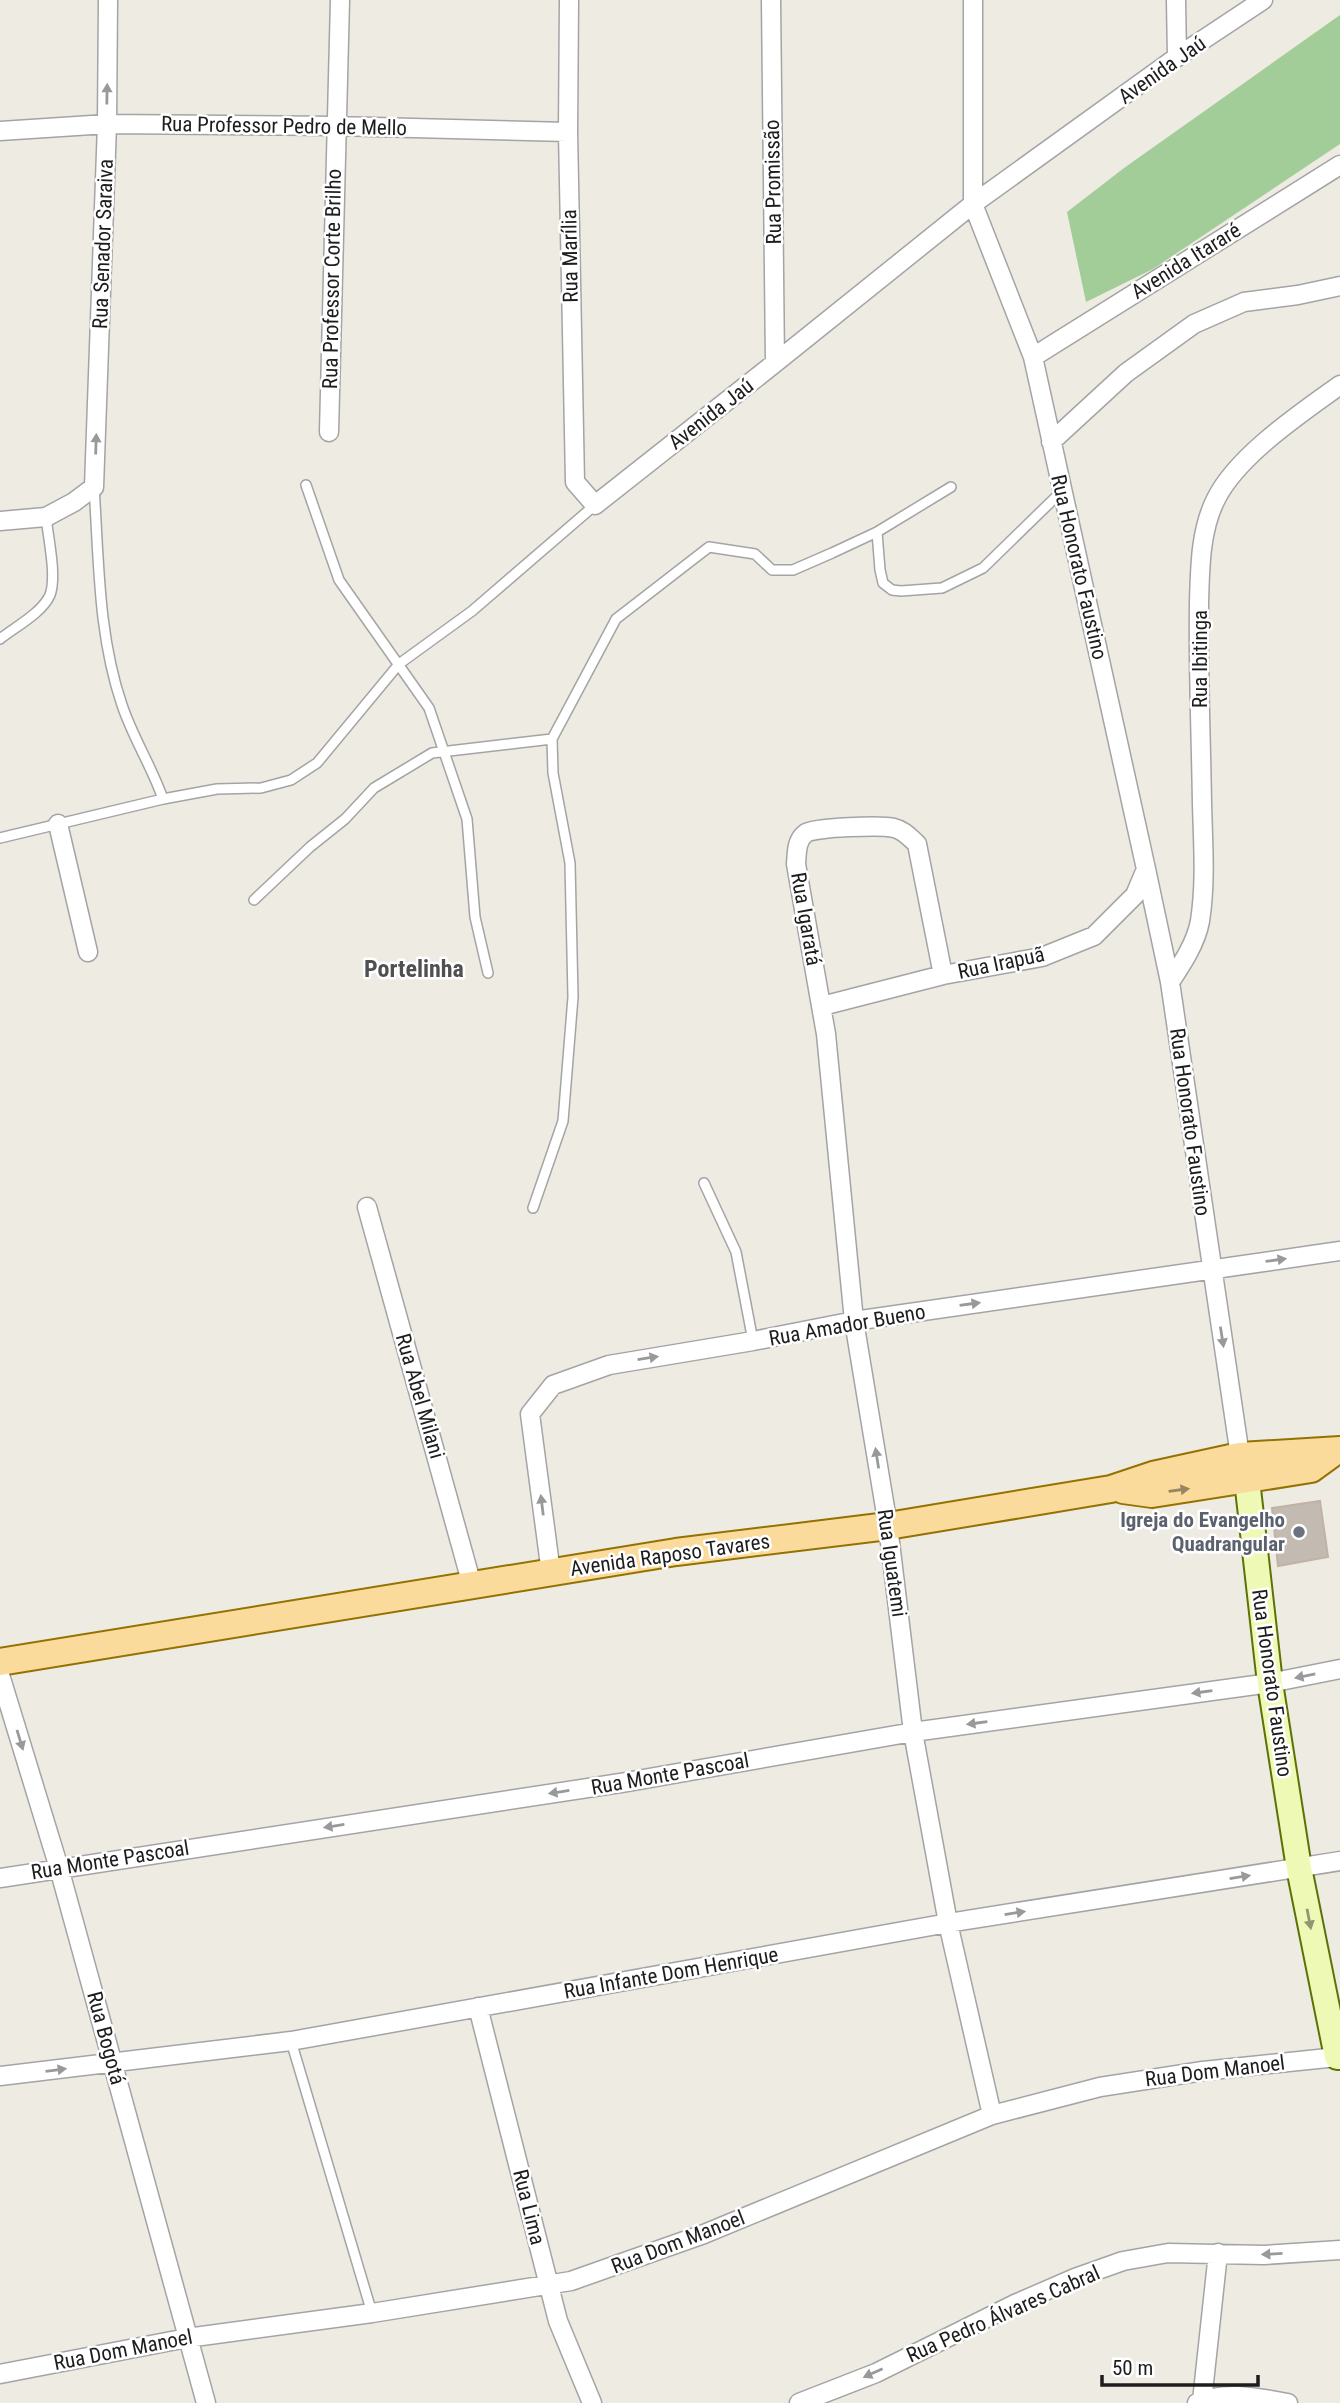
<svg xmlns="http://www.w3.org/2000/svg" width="1340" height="2403" font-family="'Roboto Condensed',sans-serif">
	<rect width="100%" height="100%" fill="#eeebe3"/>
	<path fill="#a2cd98" d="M1340 15V144L1153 269 1086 302 1067 212 1124 168Z"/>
	<path fill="#c3bab2" stroke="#c0b3a5" stroke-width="2" d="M1320 1501 1328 1557 1278 1566 1272 1508Z"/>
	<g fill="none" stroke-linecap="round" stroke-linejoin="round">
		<defs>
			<path id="lane" d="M306 485 339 580 429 708 467 819 475 917 488 973
				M94 487C99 561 98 635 122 705 133 738 152 767 163 799
				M877 532 880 570 883 583 892 590 901 591 942 588 983 568 1062 491
				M0 639C15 627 42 613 50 595 57 576 48 537 46 517
				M0 838 163 799 217 789 261 788 291 780 317 763 399 664 472 611 595 505
				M254 900 310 847 345 819 374 788 432 753 552 739
				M704 1183 736 1252 753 1341
				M533 1208 563 1121 573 997 570 863 553 773 552 739 616 619 709 547 755 554 772 570H793L832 553 877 532 951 487
				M291 2041 372 2313"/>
			<path id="street" d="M569 0 568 132 575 482 595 505 775 363 973 204 1177 57 1263 0
				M771 0 775 363
				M973 0V204L1033 357 1146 869 1170 982 1240 1456
				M1176 0 1177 57
				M0 131 107 124 336 126 568 132
				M1033 357 1340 165
				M329 432 340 0
				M1051 442 1126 373 1194 324 1244 302 1298 295 1340 286
				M0 521 46 517 74 502 94 487 107 124 108 0
				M58 824 88 952
				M943 975 917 844C910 838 904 830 894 828 883 825 814 827 806 833 796 840 797 853 796 864L826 1034 854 1321 888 1526 913 1732 948 1923 992 2115
				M1170 982C1182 964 1196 943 1200 921 1206 882 1203 843 1202 804 1201 737 1198 670 1199 603 1200 569 1200 530 1216 499 1237 456 1301 413 1340 385
				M822 1006 943 975 1042 957 1094 936 1135 895 1146 869
				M367 1207 472 1585
				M551 1573 530 1414 553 1385 609 1365 753 1341 854 1321 1340 1251
				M0 1675 59 1868 206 2403
				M0 1878 627 1782 913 1732 1270 1683 1340 1669
				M478 2007 558 2321 592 2403
				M0 2076 291 2041 948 1923 1340 1861
				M0 2374 187 2338 372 2313 571 2281 704 2234 992 2115 1100 2087 1203 2071 1337 2057
				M1202 2401 1218 2253
				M799 2403 876 2373 1015 2304 1075 2278 1123 2261 1168 2253 1264 2255 1340 2250
				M1197 2403C1225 2390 1259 2398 1288 2403"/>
			<path id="secondary" d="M1242 1460 1247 1480 1270 1683 1299 1868 1337 2057H1340"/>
			<path id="primary" d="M1123 1490 1152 1494 1311 1469 1333 1453
				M0 1662 676 1552 888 1526 1111 1489 1153 1475 1240 1456 1340 1450"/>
		</defs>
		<use href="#lane" stroke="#a4a4a4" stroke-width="12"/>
		<use href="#street" stroke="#a4a4a4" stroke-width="21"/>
		<use href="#secondary" stroke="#5c7206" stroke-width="28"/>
		<use href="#primary" stroke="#947202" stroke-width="30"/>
		<use href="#lane" stroke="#fff" stroke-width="9"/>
		<use href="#street" stroke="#fff" stroke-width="18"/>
		<use href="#secondary" stroke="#eff9b6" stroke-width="24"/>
		<use href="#primary" stroke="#fbdb9b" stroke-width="26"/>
	</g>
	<defs><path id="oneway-solid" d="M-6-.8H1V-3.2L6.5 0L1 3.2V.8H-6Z" transform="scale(1.75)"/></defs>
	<g fill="#999">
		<use href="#oneway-solid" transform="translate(107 94) rotate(-89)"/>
		<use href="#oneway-solid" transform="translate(96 444) rotate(-88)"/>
		<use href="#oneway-solid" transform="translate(1276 1260) rotate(-8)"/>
		<use href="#oneway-solid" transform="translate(970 1304) rotate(-8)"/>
		<use href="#oneway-solid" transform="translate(1222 1337) rotate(81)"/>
		<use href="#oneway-solid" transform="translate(648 1358) rotate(-9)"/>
		<use href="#oneway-solid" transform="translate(877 1458) rotate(-99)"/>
		<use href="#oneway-solid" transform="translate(542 1505) rotate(-97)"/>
		<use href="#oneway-solid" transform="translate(1305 1676) rotate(169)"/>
		<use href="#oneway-solid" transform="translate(1202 1692) rotate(172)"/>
		<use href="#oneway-solid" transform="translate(977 1723) rotate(172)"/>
		<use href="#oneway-solid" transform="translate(20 1740) rotate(73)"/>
		<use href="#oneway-solid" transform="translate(559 1792) rotate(171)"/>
		<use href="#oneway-solid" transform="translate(334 1826) rotate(171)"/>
		<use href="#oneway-solid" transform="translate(1240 1877) rotate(-9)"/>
		<use href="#oneway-solid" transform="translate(1015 1913) rotate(-9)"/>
		<use href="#oneway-solid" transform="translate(56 2070) rotate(-7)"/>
		<use href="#oneway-solid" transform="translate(1272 2254) rotate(177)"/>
		<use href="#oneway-solid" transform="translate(873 2373) rotate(156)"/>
	</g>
	<use fill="#978662" href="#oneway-solid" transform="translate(1179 1490) rotate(-8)"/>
	<use fill="#909671" href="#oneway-solid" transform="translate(1309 1919) rotate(79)"/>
	<circle fill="#6b7280" stroke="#fff" stroke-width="2.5" cx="1299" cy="1532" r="7"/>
	<g text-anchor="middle" stroke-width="5" stroke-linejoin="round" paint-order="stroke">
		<g font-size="21" fill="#1d1d1d" stroke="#fff">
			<text transform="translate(1162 70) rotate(-35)" y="7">Avenida Jaú</text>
			<text transform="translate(284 126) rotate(1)" y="7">Rua Professor Pedro de Mello</text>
			<text transform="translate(773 182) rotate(-91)" y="7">Rua Promissão</text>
			<text transform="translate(103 244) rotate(-88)" y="7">Rua Senador Saraiva</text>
			<text transform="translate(570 256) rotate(-91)" y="7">Rua Marília</text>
			<text transform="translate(1186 261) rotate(-32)" y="7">Avenida Itararé</text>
			<text transform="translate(332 279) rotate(-89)" y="7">Rua Professor Corte Brilho</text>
			<text transform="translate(711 414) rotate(-38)" y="7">Avenida Jaú</text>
			<text transform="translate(1079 567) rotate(77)" y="7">Rua Honorato Faustino</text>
			<text transform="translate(1200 659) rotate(-90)" y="7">Rua Ibitinga</text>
			<text transform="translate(806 919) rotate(80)" y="7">Rua Igaratá</text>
			<text transform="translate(1001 963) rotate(-12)" y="7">Rua Irapuã</text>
			<text transform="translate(1190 1122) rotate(82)" y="7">Rua Honorato Faustino</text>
			<text transform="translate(847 1325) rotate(-10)" y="7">Rua Amador Bueno</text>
			<text transform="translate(420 1396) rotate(74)" y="7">Rua Abel Milani</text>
			<text transform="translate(670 1555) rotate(-8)" y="7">Avenida Raposo Tavares</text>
			<text transform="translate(892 1563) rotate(82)" y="7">Rua Iguatemi</text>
			<text transform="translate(1272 1683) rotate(82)" y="7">Rua Honorato Faustino</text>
			<text transform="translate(670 1774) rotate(-10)" y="7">Rua Monte Pascoal</text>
			<text transform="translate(110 1860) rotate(-9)" y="7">Rua Monte Pascoal</text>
			<text transform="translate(671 1973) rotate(-10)" y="7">Rua Infante Dom Henrique</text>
			<text transform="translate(106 2038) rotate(75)" y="7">Rua Bogotá</text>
			<text transform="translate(1215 2071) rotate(-7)" y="7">Rua Dom Manoel</text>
			<text transform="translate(529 2207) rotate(76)" y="7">Rua Lima</text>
			<text transform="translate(678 2242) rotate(-21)" y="7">Rua Dom Manoel</text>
			<text transform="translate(1003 2314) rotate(-24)" y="7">Rua Pedro Álvares Cabral</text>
			<text transform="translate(123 2350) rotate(-11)" y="7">Rua Dom Manoel</text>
		</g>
		<g font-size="21" font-weight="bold" fill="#5b616d" stroke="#fff" text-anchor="end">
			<text x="1285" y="1527">Igreja do Evangelho<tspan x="1285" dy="24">Quadrangular</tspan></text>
		</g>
		<g font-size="24" font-weight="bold" fill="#505050" stroke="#fff">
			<text x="414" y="977">Portelinha</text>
		</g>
	</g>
	<path d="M1102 2375v10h156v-10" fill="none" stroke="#1d1d1d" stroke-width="3.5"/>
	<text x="1112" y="2375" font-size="21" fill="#1d1d1d" stroke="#ffffff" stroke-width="5" paint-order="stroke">50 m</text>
</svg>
